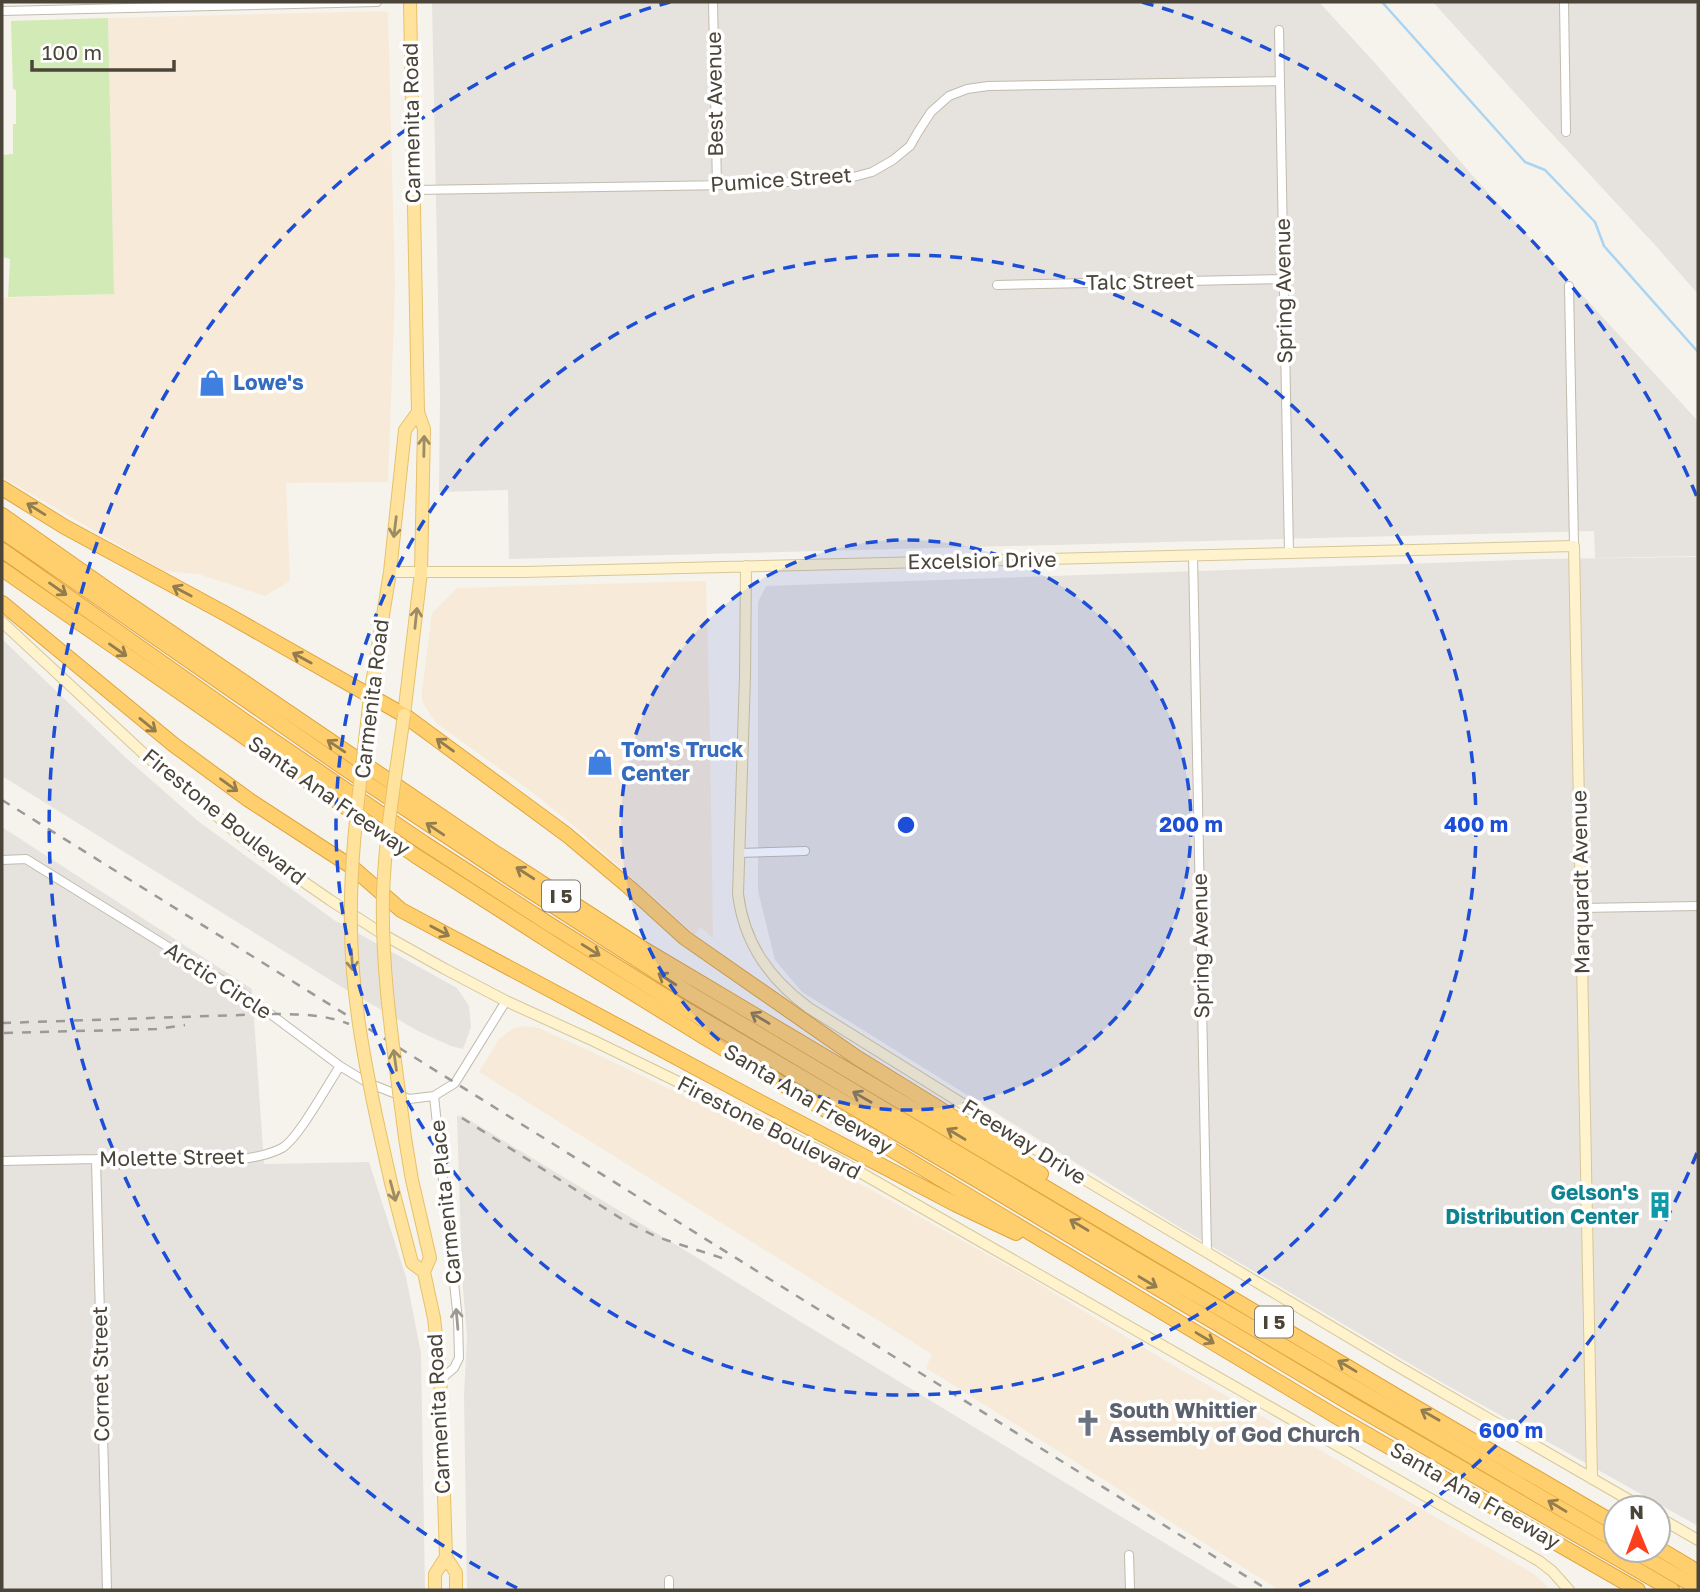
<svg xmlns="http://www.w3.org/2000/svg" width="1700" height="1592" font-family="'Golos Text',sans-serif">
	<rect width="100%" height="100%" fill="#f6f3ec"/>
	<path fill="#f7ead8" d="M383 11 388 13 395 286 388 482 286 483 290 581 265 596 198 574 164 571 2 477V298L114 294 108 18Z
		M706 581 710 735 713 938 700 927 695 935 572 824 528 789 436 723 426 708 422 700V690L432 613 457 588Z
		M525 1026 539 1028 588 1050 776 1140 857 1182 1026 1276 1166 1361 1534 1574 1551 1590H1279L926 1368 932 1354 479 1072 500 1038 512 1029Z"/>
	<path fill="#e6e2dd" d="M432 2H1319L1375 63 1472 175 1698 421V556L1595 558 1594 531 509 559 508 490 439 492 440 395Z
		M1433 2H1698V294L1655 245 1541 122Z
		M1698 557V1526L1434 1378 1174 1224 802 992 775 960 758 891V602L766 586 1545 559Z
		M2 639 125 757 198 821 334 920 457 988 469 1006 471 1027 463 1049 451 1046 418 1031 340 986 2 776Z
		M2 827 252 989 264 1164 369 1162 406 1277 421 1353 425 1590H2Z
		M457 1115 460 1117 461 1115 696 1257 778 1308 1242 1590H467L464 1394 467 1337 462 1276Z"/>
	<path fill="#d2eab5" d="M108 18 114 294 8 297 10 259 2 257V155L13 154V124H16V90L13 89 11 21Z"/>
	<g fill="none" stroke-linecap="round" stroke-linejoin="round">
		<path stroke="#a9d4f2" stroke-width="2.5" d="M1382 2 1525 162 1545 170 1595 222 1604 246 1698 352"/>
		<defs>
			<path id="street" d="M713 2 717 185
				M1564 2 1566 132
				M2 11 377 2
				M1279 30 1289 553
				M414 190 728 185 846 179 872 172 893 160 910 146 918 132 931 112 949 96 967 89 988 86 1280 81
				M997 285 1284 279
				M1569 286 1574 546
				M1193 555 1207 1253
				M739 853 805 851
				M2 860 26 859 241 992 340 1066 368 1083 409 1099 434 1096 455 1083 506 1001
				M1581 908 1698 906
				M434 1096 458 1320 459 1358 454 1368 440 1380
				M96 1159 107 1590
				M2 1161 96 1159 249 1158C261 1156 271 1154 282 1148 298 1139 328 1084 340 1066
				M1129 1555 1130 1590
				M669 1580V1590"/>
			<path id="secondary" d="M746 566 745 676 738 894C744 943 769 979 809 1008L1072 1172 1399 1367 1643 1508
				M390 572H524L1574 546 1592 1479
				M2 622 143 753 252 846 330 900 384 935 445 969 506 1001 594 1041 835 1158 1539 1561 1552 1571 1569 1590
				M1658 1517 1698 1540"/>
			<path id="primary" d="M370 696 390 572 405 430 418 412
				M404 715 421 572 424 429 418 412 410 2
				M378 1125 391 1183 412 1263 424 1272
				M405 1138 412 1180 430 1258 424 1272 434 1318 440 1371 446 1557 456 1573V1590
				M435 1590V1574L446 1557"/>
			<path id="highway" d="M2 488 65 527 226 614 404 715 567 835 630 888 685 938 856 1057 1005 1149 1041 1174
				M2 515 110 591 494 852 642 948 1405 1401 1616 1524
				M2 531 344 768 513 880 686 991 1137 1260 1616 1541
				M2 550 249 724 424 843 549 924 682 1007 977 1180 1351 1404 1672 1590
				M2 569 416 856 558 947 704 1037 1337 1417 1638 1590
				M2 603 174 745 249 800 352 867 401 910 743 1093 955 1204 1016 1233
				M1658 1548 1698 1572
				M1632 1550 1698 1588"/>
		</defs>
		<use href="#street" stroke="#c2bbae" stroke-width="10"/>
		<use href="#secondary" stroke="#d6c79b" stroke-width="12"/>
		<use href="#primary" stroke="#e6c16a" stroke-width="14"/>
		<use href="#highway" stroke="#e0a43c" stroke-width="16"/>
		<use href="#street" stroke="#fff" stroke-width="8"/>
		<use href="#secondary" stroke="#fff3cd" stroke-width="10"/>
		<use href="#primary" stroke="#ffe39c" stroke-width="12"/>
		<use href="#highway" stroke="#ffcf6e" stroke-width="14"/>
		<path stroke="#9a9a9a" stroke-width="2.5" stroke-dasharray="9 9" stroke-linecap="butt" d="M2 800 1268 1590
			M2 1023 270 1014C297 1014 324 1014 349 1024
			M4 1033 156 1029 185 1025
			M462 1118 625 1221 657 1237 728 1260"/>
		<defs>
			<path id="primary-bridge" d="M370 696C362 773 349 852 351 930 352 996 364 1060 378 1125
				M404 715C396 774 385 835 383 895 381 976 395 1057 405 1138"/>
		</defs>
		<use href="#primary-bridge" stroke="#e6c16a" stroke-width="14" stroke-linecap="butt"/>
		<use href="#primary-bridge" stroke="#ffe39c" stroke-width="12"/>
	</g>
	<defs><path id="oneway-shaft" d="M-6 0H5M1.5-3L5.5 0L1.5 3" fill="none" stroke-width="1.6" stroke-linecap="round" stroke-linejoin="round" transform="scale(1.75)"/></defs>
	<g stroke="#9c8c66">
		<use href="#oneway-shaft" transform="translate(424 446) rotate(-89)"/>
		<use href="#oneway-shaft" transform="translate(395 527) rotate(97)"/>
		<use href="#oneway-shaft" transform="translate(416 618) rotate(-84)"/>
		<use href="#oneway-shaft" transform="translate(352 960) rotate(86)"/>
		<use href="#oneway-shaft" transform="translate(395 1060) rotate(-98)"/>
		<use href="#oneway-shaft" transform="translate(393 1191) rotate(75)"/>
	</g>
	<g stroke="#937c4e">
		<use href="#oneway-shaft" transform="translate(36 509) rotate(-148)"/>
		<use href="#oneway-shaft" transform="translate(58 589) rotate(35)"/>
		<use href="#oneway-shaft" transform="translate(182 591) rotate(-152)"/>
		<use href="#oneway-shaft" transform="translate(118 650) rotate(35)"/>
		<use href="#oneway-shaft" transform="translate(302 658) rotate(-151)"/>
		<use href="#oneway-shaft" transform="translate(148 725) rotate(39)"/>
		<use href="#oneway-shaft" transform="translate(445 745) rotate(-144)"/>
		<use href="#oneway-shaft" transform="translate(336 746) rotate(-146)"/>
		<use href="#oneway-shaft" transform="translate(229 785) rotate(36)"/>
		<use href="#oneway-shaft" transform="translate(435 829) rotate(-146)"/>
		<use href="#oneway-shaft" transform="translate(525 873) rotate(-147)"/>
		<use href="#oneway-shaft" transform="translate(440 931) rotate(28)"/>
		<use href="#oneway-shaft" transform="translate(591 950) rotate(32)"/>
		<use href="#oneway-shaft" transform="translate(667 979) rotate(-147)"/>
		<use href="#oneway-shaft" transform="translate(760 1018) rotate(-149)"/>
		<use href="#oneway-shaft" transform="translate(862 1097) rotate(-150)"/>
		<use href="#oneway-shaft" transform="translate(956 1134) rotate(-149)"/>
		<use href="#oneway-shaft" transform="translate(1079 1225) rotate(-149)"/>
		<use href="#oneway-shaft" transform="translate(1148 1282) rotate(31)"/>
		<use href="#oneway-shaft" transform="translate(1205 1338) rotate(31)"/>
		<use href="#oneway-shaft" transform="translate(1347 1366) rotate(-149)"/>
		<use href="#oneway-shaft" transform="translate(1430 1415) rotate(-150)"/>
		<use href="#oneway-shaft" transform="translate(1557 1506) rotate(-149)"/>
	</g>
	<use stroke="#9c9892" href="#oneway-shaft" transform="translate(457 1319) rotate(-95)"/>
	<circle cx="906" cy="825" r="285" fill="#1d4ed8" fill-opacity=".12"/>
	<g fill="none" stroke="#1d4ed8" stroke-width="3.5" stroke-dasharray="12 9">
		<circle cx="906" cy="825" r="285"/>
		<circle cx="906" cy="825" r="570"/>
		<path d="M1697 1153A856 856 0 0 1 1295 1588M517 1588A856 856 0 0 1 670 2M1142 2A856 856 0 0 1 1697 497"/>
	</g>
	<defs>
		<symbol id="shop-bare" viewBox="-9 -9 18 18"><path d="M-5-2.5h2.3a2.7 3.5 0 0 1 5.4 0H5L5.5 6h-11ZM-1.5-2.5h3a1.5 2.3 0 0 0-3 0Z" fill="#3f7fe0" stroke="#fff" stroke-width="2.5" paint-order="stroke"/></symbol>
		<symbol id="building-bare" viewBox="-9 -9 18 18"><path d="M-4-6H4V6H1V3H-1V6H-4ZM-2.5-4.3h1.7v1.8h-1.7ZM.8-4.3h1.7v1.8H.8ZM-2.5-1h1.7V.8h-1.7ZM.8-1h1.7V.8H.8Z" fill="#0f9aa8" stroke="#fff" stroke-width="2.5" paint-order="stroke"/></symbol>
		<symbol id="church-bare" viewBox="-9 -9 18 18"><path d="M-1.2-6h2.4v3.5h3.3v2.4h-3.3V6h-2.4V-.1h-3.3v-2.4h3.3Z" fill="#6b7280" stroke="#fff" stroke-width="2.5" paint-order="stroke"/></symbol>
	</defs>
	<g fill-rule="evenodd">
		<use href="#shop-bare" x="193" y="364" width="38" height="38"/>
		<use href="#shop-bare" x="581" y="743" width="38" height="38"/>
		<use href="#building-bare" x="1641" y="1186" width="38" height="38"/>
		<use href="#church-bare" x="1069" y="1404" width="38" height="38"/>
	</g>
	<g text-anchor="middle" stroke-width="7" stroke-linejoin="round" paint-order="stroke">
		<g fill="#fff" stroke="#817c74" stroke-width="2">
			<rect x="542" y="880.5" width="38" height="31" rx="5"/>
			<rect x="1255" y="1306.5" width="38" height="31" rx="5"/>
		</g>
		<g font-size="19" font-weight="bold" fill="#4b4439">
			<text x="561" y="903">I 5</text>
			<text x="1274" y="1329">I 5</text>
		</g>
		<g font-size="21" fill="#4b4439" stroke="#fff">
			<text transform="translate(715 94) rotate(-91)" y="7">Best Avenue</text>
			<text transform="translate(412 123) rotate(-91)" y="7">Carmenita Road</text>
			<text transform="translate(781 180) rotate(-4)" y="7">Pumice Street</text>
			<text transform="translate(1140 282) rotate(-1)" y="7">Talc Street</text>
			<text transform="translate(1284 291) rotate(-91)" y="7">Spring Avenue</text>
			<text transform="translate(982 561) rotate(-1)" y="7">Excelsior Drive</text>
			<text transform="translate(372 699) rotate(-83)" y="7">Carmenita Road</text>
			<text transform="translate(329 796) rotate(35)" y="7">Santa Ana Freeway</text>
			<text transform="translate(224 817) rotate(39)" y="7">Firestone Boulevard</text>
			<text transform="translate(1581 882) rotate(-91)" y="7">Marquardt Avenue</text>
			<text transform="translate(1201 946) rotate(-91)" y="7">Spring Avenue</text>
			<text transform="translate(218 981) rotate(33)" y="7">Arctic Circle</text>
			<text transform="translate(808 1099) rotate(31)" y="7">Santa Ana Freeway</text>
			<text transform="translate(769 1128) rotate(27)" y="7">Firestone Boulevard</text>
			<text transform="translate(1024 1142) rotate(32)" y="7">Freeway Drive</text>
			<text transform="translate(172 1158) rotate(-1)" y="7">Molette Street</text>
			<text transform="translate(446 1202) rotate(-96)" y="7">Carmenita Place</text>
			<text transform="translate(101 1374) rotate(-91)" y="7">Cornet Street</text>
			<text transform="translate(439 1414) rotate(-93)" y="7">Carmenita Road</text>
			<text transform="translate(1475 1496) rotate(30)" y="7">Santa Ana Freeway</text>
		</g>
		<g font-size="21" font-weight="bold" fill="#366cbe" stroke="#fff" text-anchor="start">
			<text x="233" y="390">Lowe's</text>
			<text x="621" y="757">Tom's Truck<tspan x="621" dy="24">Center</tspan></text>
		</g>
		<g font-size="21" font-weight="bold" fill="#0d838f" stroke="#fff" text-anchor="end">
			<text x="1639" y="1200">Gelson's<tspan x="1639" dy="24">Distribution Center</tspan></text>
		</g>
		<g font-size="21" font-weight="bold" fill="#5b616d" stroke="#fff" text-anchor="start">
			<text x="1109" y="1418">South Whittier<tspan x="1109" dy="24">Assembly of God Church</tspan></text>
		</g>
	</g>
	<circle cx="906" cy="825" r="10" fill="#1d4ed8" stroke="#fff" stroke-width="3.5"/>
	<g font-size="21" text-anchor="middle" font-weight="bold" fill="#1d4ed8" stroke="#fff" stroke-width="7" stroke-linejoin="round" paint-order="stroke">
		<text x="1191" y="832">200 m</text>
		<text x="1476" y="832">400 m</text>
		<text x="1511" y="1438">600 m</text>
	</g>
	<rect width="1700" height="1592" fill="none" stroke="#4b4439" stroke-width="7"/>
	<g transform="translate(1637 1529) rotate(359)"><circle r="33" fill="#ffffff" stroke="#b7b4b0" stroke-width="2"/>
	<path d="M0-5L12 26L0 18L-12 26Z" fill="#fc3f1d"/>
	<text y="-10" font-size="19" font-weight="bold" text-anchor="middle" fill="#4b4439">N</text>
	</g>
	<path d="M32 60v10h142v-10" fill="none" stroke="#4b4439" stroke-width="3.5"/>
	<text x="42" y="60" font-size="21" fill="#4b4439" stroke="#ffffff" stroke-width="5" paint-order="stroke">100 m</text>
</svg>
